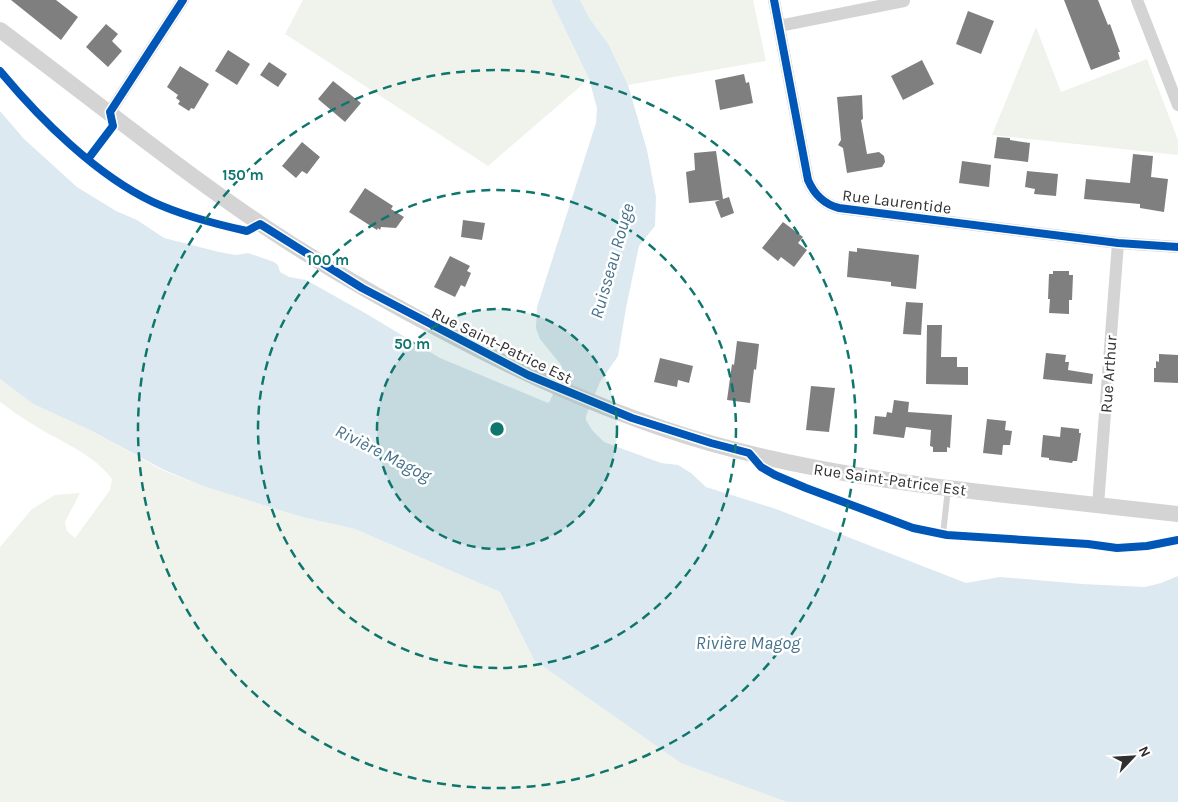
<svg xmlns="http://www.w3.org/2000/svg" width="1178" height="802" font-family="Karla,sans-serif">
	<rect width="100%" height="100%" fill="#fff"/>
	<path fill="#f0f3ec" d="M303 0H551L589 79 488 166 285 34Z
		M580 0H753L766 61 628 85 609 45 590 19Z
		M1036 27 1061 92 1147 59 1178 140V155L992 135Z
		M0 379 33 404 90 430 162 470 203 486 263 505 302 517 355 529 500 592 534 660 681 762 787 802H0V547L32 509 55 495 80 493 65 522 67 531 75 538 110 490 112 479C92 452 56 440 29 422 19 416 10 409 0 402Z"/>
	<path fill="#dde9f0" d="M551 0H580L590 19 609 45 628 85 647 150 656 197 655 226 639 246 626 308 618 356 600 382 586 416V420L592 430 604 442 661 463 678 465 691 473 706 487 776 509 966 583 1000 577 1082 584 1145 587 1161 583 1178 576V802H787L681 763 534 660 500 592 355 529 302 517 263 505 203 486 162 469 90 430 33 404 0 379V111L24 139 77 187 116 211 137 220 164 238 219 252 236 255 248 253 274 262 278 265 280 272 289 277 306 280 365 313 440 358 548 403 550 401 563 370 561 365 540 339 536 328 537 307 596 123 597 108 589 79Z"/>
	<path fill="#7f7f7f" d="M11 0H56L78 17 61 40Z
		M1064 0H1098L1108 25 1110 24 1120 52H1118L1120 59 1091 70Z
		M968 11 994 21 981 54 956 44Z
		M106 24 118 34 112 41 122 51 108 67 86 47Z
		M228 50 250 64 237 85 215 71Z
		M922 60 934 84 903 100 891 76Z
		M269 62 287 74 278 87 260 75Z
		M180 66 209 84 194 109 191 108 189 111 178 104 180 101 176 98 178 95 167 87Z
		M744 74 746 83 749 82 753 103 720 110 715 80Z
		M333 81 361 103 345 122 318 99Z
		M862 95 863 119 861 120 867 154 879 152 884 156 885 162 882 167 847 173 843 148 838 145 841 140 837 97Z
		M997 137 1010 138V140L1030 143 1028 162 994 158Z
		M302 142 320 157 307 174 302 171 296 178 282 166Z
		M716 151 723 199 729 197 734 213 721 218 715 202 720 200 689 203 686 172 695 170 694 153Z
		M1133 154 1153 156 1151 177 1168 179 1164 212 1140 208V204L1084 199 1086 179 1130 183Z
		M962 161 991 165 989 187 959 183Z
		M1027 171 1058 174 1056 196 1034 194 1035 189 1025 187Z
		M365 188 393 206 391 209 404 217 396 228 381 227 380 230 378 228 377 230 349 212Z
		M463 220 485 223 482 240 461 237Z
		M783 222 803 237 798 243 807 250 794 267 781 257 778 261 762 248Z
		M857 248 919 255 916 289 891 286V282L847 277 849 251 857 252Z
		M450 256 470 266 467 271 471 273 465 287 461 285 455 297 434 287Z
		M1053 271H1069V275H1073L1072 300H1069V314L1049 313 1050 299H1048L1049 274H1053Z
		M906 302 923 303 921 335 903 334Z
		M927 325H942L941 357H957V367H968V385L926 384Z
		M737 341 759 344 756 370 754 369 750 403 727 400 732 364 734 365Z
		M1046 353 1066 355 1065 362H1069L1068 370 1093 374 1092 384 1043 379Z
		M1159 354 1178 355V383L1154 382V368H1156V361L1159 362Z
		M660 358 693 366 689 383 678 380 677 387 654 382Z
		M811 386 835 388 829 432 806 430Z
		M894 400 909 402 908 412 952 415 950 448 947 447V452H933V447L930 446 931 430 906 427 904 438 873 434 875 416 886 417 887 412 892 413Z
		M987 419 1006 421 1005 430 1012 431 1010 445H1003L1002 455 983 453Z
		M1061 427 1079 429V433H1081L1077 461H1073L1072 463 1049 460V458L1041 457 1043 435 1060 437Z"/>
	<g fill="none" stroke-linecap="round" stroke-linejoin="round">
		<path stroke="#d4d4d4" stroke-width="6" d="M943 534 948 489"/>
		<path stroke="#d4d4d4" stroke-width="12" d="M774 0 808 180C814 194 823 204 839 208L1118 243 1178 247
			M1137 0 1178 105
			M779 26 904 1
			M110 112 183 0
			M1098 505 1118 243"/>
		<path stroke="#d4d4d4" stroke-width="16" d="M0 30C87 95 172 164 262 225 322 265 384 301 448 334 533 379 620 418 713 444 821 474 931 487 1042 499 1087 504 1133 509 1178 514"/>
		<defs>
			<path id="cycleway" d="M774 0 808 180C814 194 823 204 839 208L1118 243 1178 247
				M0 71C40 119 96 175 153 202 183 216 215 224 247 231L260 224 362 288 528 375 632 418 711 443 749 453 761 467 775 475 806 488 913 528 947 535 1088 544 1117 548 1147 546 1178 540
				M88 159 113 126 110 112 183 0"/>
		</defs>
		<use href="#cycleway" stroke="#fff" stroke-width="11"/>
		<use href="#cycleway" stroke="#0057b8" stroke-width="8"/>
	</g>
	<circle cx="497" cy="429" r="120" fill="#0f766e" fill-opacity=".12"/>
	<g fill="none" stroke="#0f766e" stroke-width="2.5" stroke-dasharray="9 6">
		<circle cx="497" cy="429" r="120"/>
		<circle cx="497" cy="429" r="239"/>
		<circle cx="497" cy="429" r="359"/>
	</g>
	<g text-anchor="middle" stroke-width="5" stroke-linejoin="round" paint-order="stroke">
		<g font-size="16" fill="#303030" stroke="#fff">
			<text transform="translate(897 201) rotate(7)" y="6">Rue Laurentide</text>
			<text transform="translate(502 345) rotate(26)" y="6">Rue Saint-Patrice Est</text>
			<text transform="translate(1108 374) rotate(-86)" y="6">Rue Arthur</text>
			<text transform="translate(890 479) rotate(8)" y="6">Rue Saint-Patrice Est</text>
		</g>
		<g font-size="18" font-style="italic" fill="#46718b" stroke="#fff">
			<text transform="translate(612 261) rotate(-74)" y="6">Ruisseau Rouge</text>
			<text transform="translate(383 453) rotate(27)" y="6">Rivière Magog</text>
			<text x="748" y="649">Rivière Magog</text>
		</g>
	</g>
	<circle cx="497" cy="429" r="8" fill="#0f766e" stroke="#fff" stroke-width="2.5"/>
	<g font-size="15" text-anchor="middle" font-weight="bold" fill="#0f766e" stroke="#fff" stroke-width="5" stroke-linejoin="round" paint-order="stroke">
		<text x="243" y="180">150 m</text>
		<text x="328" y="265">100 m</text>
		<text x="412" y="349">50 m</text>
	</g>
	<g transform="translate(1133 757) rotate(65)" stroke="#ffffff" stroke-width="4" paint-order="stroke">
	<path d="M0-4L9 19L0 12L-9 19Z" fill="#303030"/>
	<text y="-8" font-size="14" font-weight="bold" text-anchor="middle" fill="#303030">N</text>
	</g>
</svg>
